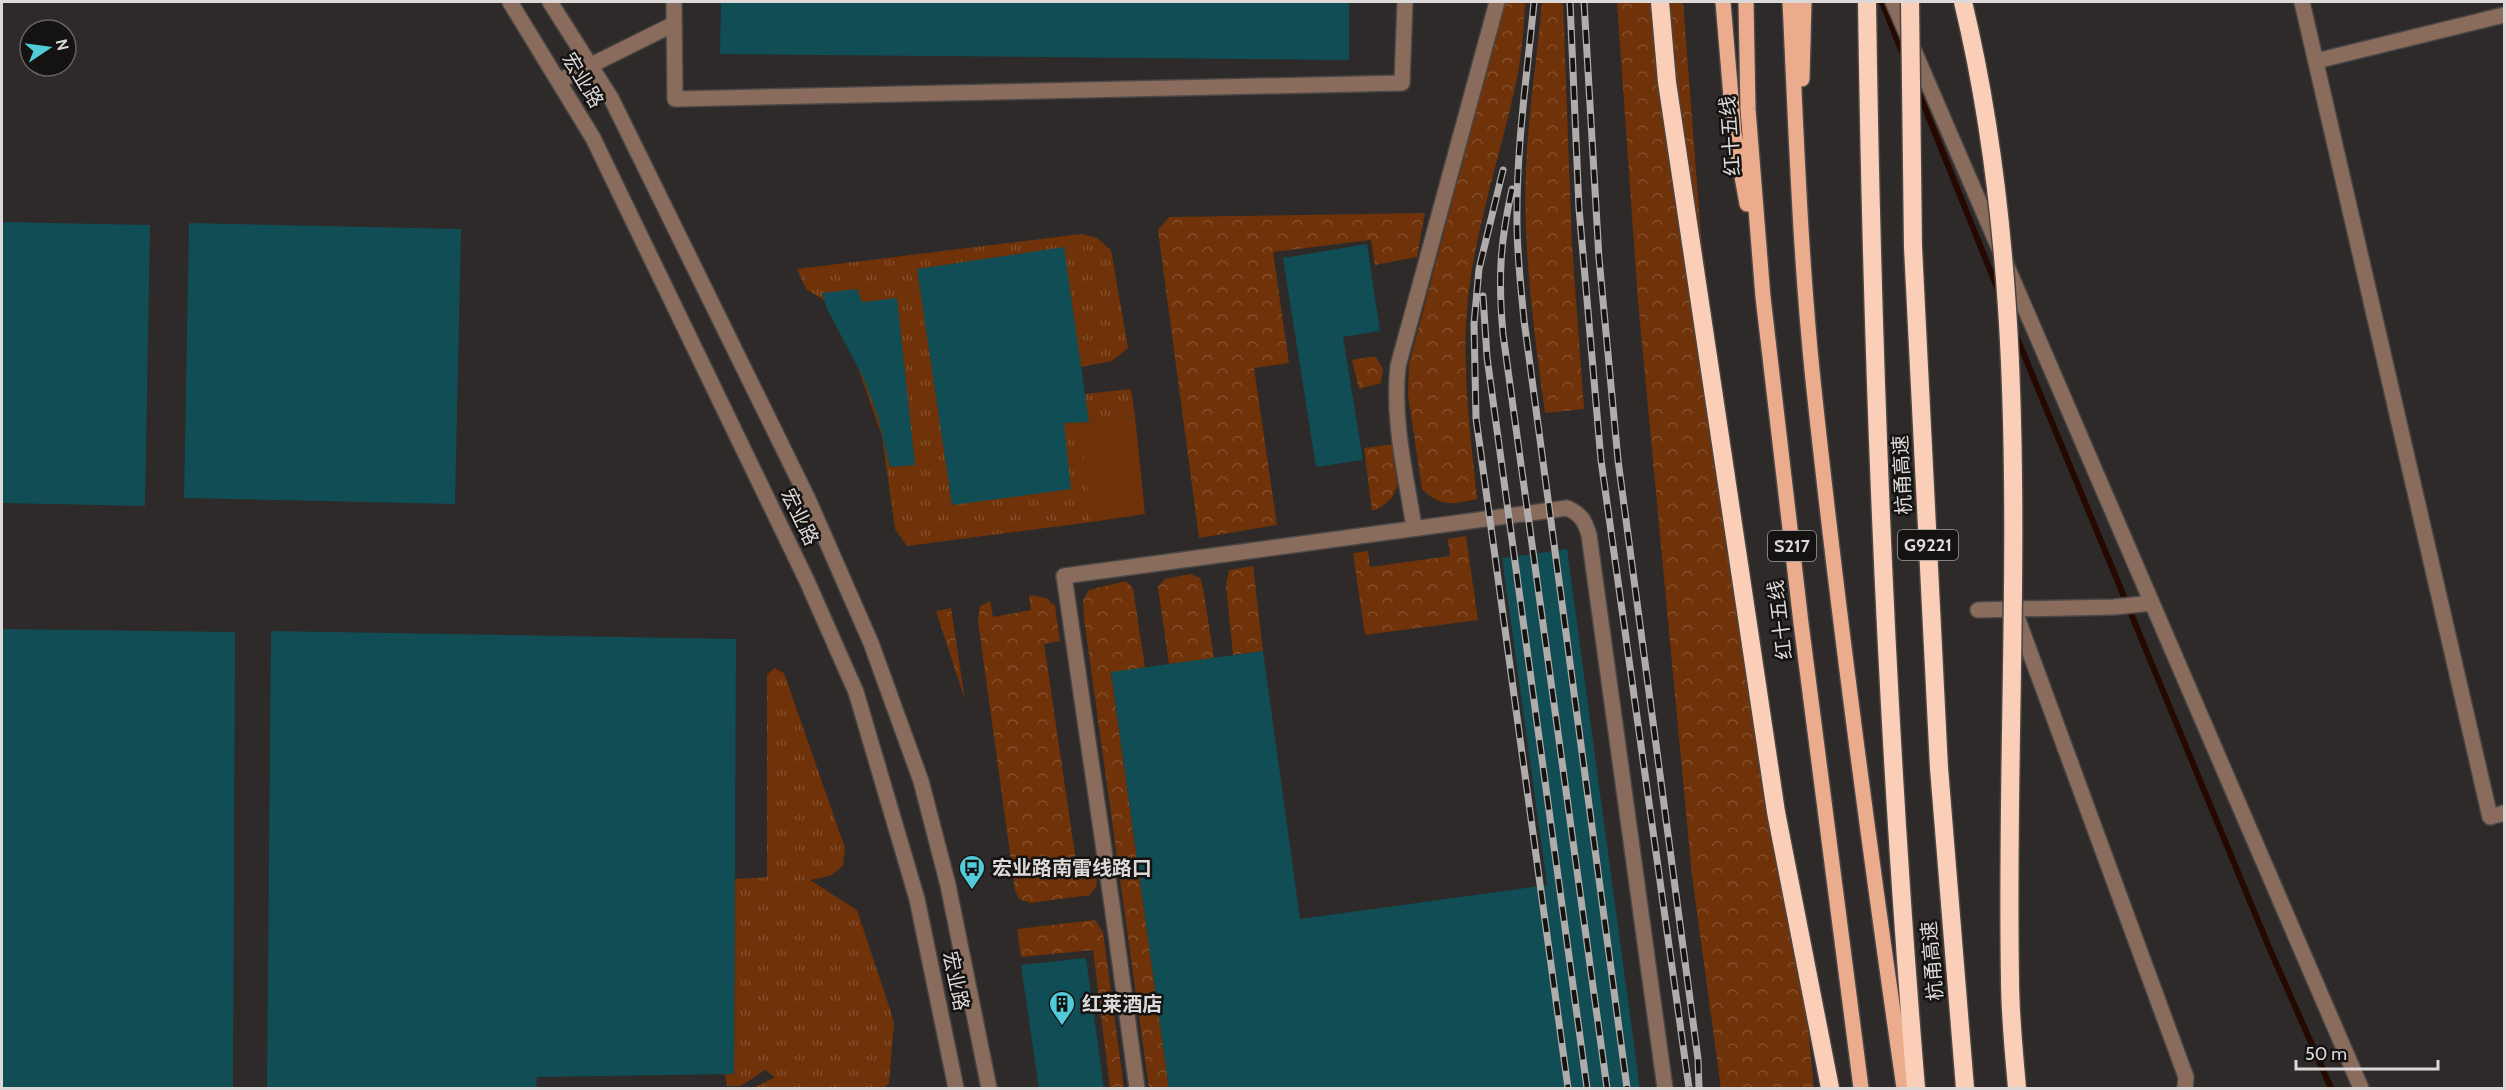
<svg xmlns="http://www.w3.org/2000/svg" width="2506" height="1090" font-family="Cabin,'Noto Sans SC',sans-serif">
	<defs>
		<pattern id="grass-tufts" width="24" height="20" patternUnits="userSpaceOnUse" patternTransform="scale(1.5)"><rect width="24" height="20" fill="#6f3209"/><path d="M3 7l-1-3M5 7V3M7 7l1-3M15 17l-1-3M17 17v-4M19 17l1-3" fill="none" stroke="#834f2c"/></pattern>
		<pattern id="forest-crowns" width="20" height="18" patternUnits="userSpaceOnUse" patternTransform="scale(1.5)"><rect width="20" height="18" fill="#6f3209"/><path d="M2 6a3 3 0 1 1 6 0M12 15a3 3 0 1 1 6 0" fill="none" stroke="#834f2c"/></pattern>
	</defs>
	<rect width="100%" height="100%" fill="#2d2a29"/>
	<path fill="url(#grass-tufts)" d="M1082 234 1097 238 1111 250 1128 348 1112 361 1070 369 1075 395 1131 389 1135 416 1080 423 1092 522 907 546 895 529 882 436 837 308 806 289 797 269Z
		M774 668 784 673 845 848 843 866 830 876 810 880 857 910 891 1012 894 1024 889 1083 884 1088H753L775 1077 765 1070 741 1086H727L725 1074H734L735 879 767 877V675Z"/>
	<path fill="url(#forest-crowns)" d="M1505 2H1525C1524 27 1522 53 1517 78 1504 140 1484 201 1473 264 1458 342 1469 421 1477 499 1453 504 1441 508 1422 489L1408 395 1409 364Z
		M1542 2H1563L1572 245 1584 409 1545 413C1534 332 1523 252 1526 171 1528 114 1537 58 1542 2Z
		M1617 2H1683L1701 236 1804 985 1814 1088H1721L1692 876 1638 301Z
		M1425 213 1417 257 1375 265 1371 240 1273 252 1289 363 1254 368 1277 525 1199 538 1158 230 1169 217Z
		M1369 357H1376L1383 369 1381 383 1359 389 1352 360Z
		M1395 444C1398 474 1406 498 1372 511L1364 448Z
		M1466 536 1478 620 1365 635 1353 553 1368 551 1370 567 1450 556 1448 539Z
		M1253 566 1263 651 1233 655 1226 585 1229 570Z
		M1191 574 1200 578 1203 588 1214 658 1169 664 1158 587 1165 579Z
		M1126 581 1133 588 1145 668 1111 673 1169 1088H1149L1084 619 1083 600 1089 590Z
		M1029 595 1046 598 1055 606 1060 641 1044 644 1078 875 1096 873 1097 885 1090 895 1031 903 1019 899 1015 890 978 621 980 606 990 601 993 617 1031 610Z
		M951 608 965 700 936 611Z
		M1095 920 1103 932 1124 1088H1110L1093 950 1021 957 1017 929Z"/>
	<path fill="#6f3209" d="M1135 416 1145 514 1092 522 1079 423Z"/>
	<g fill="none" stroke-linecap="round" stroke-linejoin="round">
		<path stroke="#270800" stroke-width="6" d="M1882 2 1904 57
			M1918 91 1998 290
			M2015 333 2268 945 2331 1088"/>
	</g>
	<path fill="#104d54" d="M721 2H1349V60L720 54Z
		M2 222 150 225 145 506 2 503Z
		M189 223 461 229 455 504 184 498Z
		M1367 244 1380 331 1343 337 1363 460 1316 467 1283 258Z
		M1064 247 1089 422 1064 423 1071 489 952 505 917 269Z
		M857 289 862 302 897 298 915 465 890 467 878 417 864 379 827 309 822 293Z
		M1567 549 1640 1089H1169L1111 672 1263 651 1300 919 1547 885 1502 558Z
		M2 629 235 632 233 1089H2Z
		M271 631 736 639 734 1074 537 1077 536 1089H267Z
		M1086 958 1104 1089H1039L1021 965Z"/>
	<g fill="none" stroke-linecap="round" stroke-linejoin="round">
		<defs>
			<path id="minor" d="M510 2 593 138 807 581 856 692 917 899 956 1088
				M550 2 611 98 808 499 871 643 921 781 948 885 989 1088
				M674 2 675 99 1402 83 1405 2
				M1893 2 2361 1088
				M2302 2 2490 817 2504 813
				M2316 61 2504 15
				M559 81 674 24
				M1414 527C1406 475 1392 420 1398 366L1497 2
				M2014 609 2114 607 2152 603
				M1978 610 2014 609 2186 1077 2185 1088
				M1137 1088 1112 905 1064 576 1567 508C1581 514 1585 521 1589 535L1665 1088"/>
			<path id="major" d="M1723 2 1734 133 1747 204
				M1746 2 1748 109 1763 297 1801 623 1861 1088
				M1790 2C1796 128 1800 254 1813 380 1838 617 1870 853 1904 1088
				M1802 79 1804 2"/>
			<path id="highway" d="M1660 2 1667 82 1776 812 1830 1088
				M1867 2C1872 364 1886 727 1916 1088"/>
		</defs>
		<use href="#minor" stroke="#494645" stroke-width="18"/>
		<use href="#major" stroke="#494645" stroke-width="18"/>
		<use href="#highway" stroke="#494645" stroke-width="21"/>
		<use href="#minor" stroke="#8a6c5d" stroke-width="15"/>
		<use href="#major" stroke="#eaac8c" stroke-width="15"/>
		<use href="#highway" stroke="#fbceb7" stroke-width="18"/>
		<defs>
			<path id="rail" d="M1534 2C1527 75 1516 149 1517 223 1517 255 1521 288 1524 320L1627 1088
				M1570 2 1579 208 1601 460 1689 1088
				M1584 2 1599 258 1618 460 1698 1059 1699 1088
				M1503 170 1479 269 1474 324 1476 418 1568 1088
				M1512 189C1500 243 1498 278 1503 334L1607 1088
				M1483 296 1487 357 1587 1088"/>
		</defs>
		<use href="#rail" stroke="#afacab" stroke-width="7"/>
		<use href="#rail" stroke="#141312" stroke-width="4.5" stroke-dasharray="14" stroke-linecap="butt"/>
		<defs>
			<path id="highway-bridge" d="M1910 2 1913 247 1939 768 1965 1088
				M1963 2C2040 321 2004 654 2010 979 2010 1016 2014 1052 2017 1088"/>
		</defs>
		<use href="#highway-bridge" stroke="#494645" stroke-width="21" stroke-linecap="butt"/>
		<use href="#highway-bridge" stroke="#fbceb7" stroke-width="18"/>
	</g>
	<defs>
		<symbol id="bus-pin" viewBox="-11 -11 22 30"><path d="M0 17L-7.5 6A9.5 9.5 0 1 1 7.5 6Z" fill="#52cbd9" stroke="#141312"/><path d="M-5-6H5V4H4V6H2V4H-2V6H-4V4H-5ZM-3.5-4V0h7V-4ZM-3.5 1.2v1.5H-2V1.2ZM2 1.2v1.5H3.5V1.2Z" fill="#111"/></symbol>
		<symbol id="building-pin" viewBox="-11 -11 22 30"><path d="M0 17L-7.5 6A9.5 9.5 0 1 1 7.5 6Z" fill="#52cbd9" stroke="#141312"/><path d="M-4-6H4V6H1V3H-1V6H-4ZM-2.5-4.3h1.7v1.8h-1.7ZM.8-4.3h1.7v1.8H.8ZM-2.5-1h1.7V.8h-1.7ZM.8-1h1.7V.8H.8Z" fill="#111"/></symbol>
	</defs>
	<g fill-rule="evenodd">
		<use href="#bus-pin" x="957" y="853" width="30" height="40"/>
		<use href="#building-pin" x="1047" y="989" width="30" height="40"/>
	</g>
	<g text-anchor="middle" stroke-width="5" stroke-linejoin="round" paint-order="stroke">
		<g fill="#141312" stroke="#a09e9d" stroke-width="1.5">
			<rect x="1898" y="530" width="60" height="30" rx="4.5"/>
			<rect x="1768" y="531" width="48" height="30" rx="4.5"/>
		</g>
		<g font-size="18" font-weight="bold" fill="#dcd9d8">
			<text x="1928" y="551">G9221</text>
			<text x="1792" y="552">S217</text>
		</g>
		<g font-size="20" fill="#dcd9d8" stroke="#141312">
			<text transform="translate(583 80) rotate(59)" y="7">宏业路</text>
			<text transform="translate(1730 136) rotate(-94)" y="7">红十五线</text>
			<text transform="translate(1902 475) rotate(-93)" y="7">杭甬高速</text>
			<text transform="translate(800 517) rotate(64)" y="7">宏业路</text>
			<text transform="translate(1780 620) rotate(-97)" y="7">红十五线</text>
			<text transform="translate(1932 961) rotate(-95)" y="7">杭甬高速</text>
			<text transform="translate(956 981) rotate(78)" y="7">宏业路</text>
		</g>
		<g font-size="20" font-weight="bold" fill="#dcd9d8" stroke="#141312" text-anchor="start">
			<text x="992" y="875">宏业路南雷线路口</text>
			<text x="1082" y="1011">红莱酒店</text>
		</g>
	</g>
	<rect width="2506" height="1090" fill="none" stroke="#dcd9d8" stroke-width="6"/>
	<g transform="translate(48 48) rotate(77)"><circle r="28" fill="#141312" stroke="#646261" stroke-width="1.5"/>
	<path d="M0-4.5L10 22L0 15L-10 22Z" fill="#52cbd9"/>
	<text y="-9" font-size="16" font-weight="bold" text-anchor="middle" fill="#dcd9d8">N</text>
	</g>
	<path d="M2296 1060v9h142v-9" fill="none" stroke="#dcd9d8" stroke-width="3"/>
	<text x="2305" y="1060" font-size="18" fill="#dcd9d8" stroke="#141312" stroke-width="4.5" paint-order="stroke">50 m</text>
</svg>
